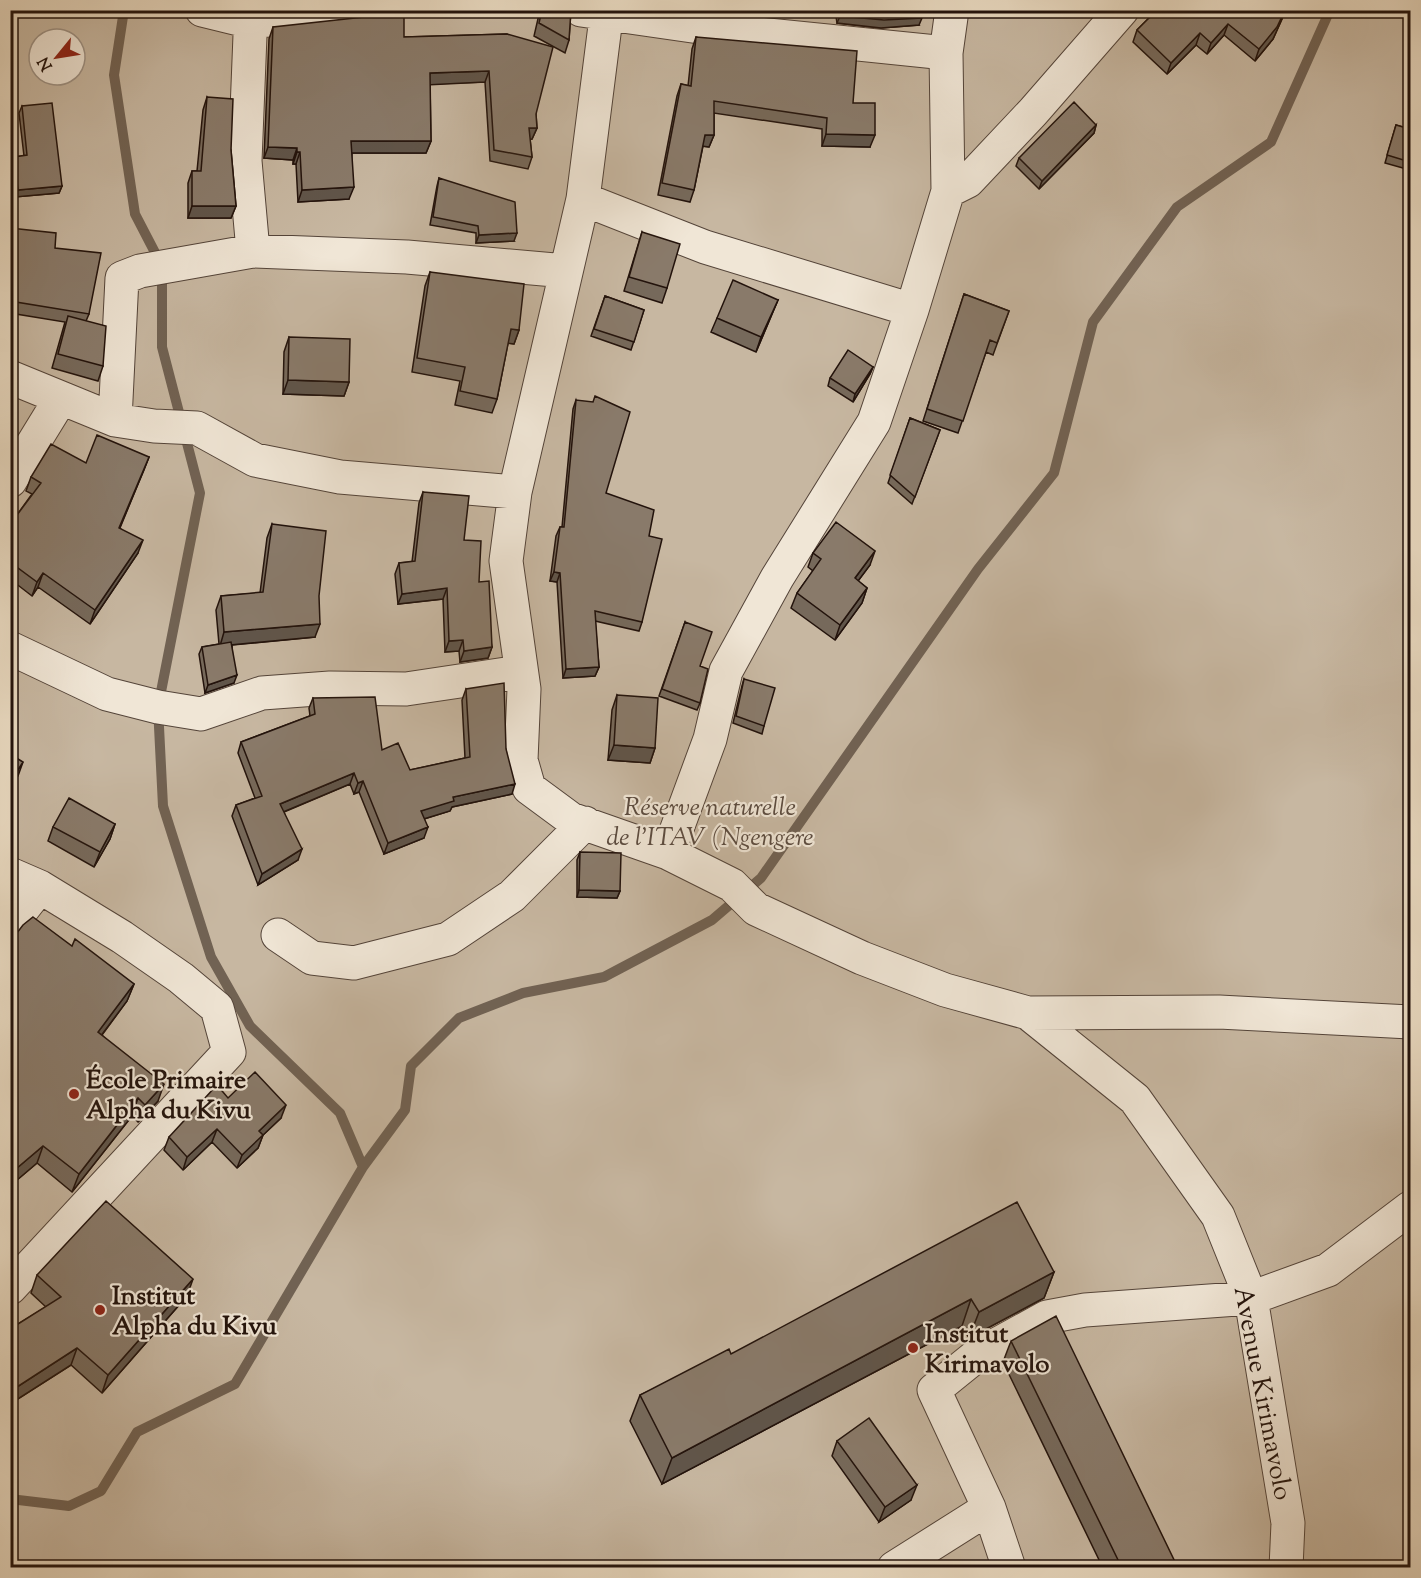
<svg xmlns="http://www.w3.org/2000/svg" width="1421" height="1578" font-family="'Sorts Mill Goudy',serif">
	<rect width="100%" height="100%" fill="#e8d9c0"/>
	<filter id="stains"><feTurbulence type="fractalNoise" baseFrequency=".00333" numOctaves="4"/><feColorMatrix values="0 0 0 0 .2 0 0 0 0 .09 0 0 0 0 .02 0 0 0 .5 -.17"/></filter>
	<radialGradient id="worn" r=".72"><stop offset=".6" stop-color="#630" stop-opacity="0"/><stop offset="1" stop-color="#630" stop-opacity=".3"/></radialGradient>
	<path fill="#c7b7a1" stroke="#756556" stroke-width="1.5" fill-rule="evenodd" d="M11 11H1410V1567H11ZM39 39H75V75H39Z"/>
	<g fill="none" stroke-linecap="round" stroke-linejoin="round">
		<path stroke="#716253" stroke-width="10" d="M124 10 114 75 135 214 162 266V347L200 493 158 707 163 806 211 957 250 1026 340 1113 363 1167
			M10 1499 69 1506 101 1491 137 1432 235 1384 363 1167 405 1110 411 1066 459 1018 523 993 604 977 712 920 761 878 978 569 1054 473 1093 322 1177 207 1271 142 1330 10"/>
		<defs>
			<path id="minor" d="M202 10 251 22 358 10
				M251 10 245 161 253 251
				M581 10 720 30 946 53
				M607 10 583 199 515 492 506 561 524 689 521 760 529 788 571 819 668 853 732 885 756 909 862 958 945 990 1028 1013 1219 1012 1410 1022
				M948 191 968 181 1033 112 1122 10
				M583 199 705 247 912 310
				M10 377 115 420 154 426 197 428 255 460 340 477 515 492
				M115 420 122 278 140 271 253 251 407 257 566 271
				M10 481 61 398
				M10 648 107 694 158 707 201 714 262 693 330 688 406 689 520 672
				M668 853 710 739 726 671 777 578 874 422 912 310 948 191 946 53 952 10
				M10 874 40 887 122 937 181 978 217 1008 229 1052 10 1288
				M10 925 40 887
				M278 935 312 958 354 963 448 939 512 896 585 823
				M1028 1013 1135 1099 1218 1216 1251 1298 1288 1523 1286 1568
				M894 1568 989 1508
				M1009 1568 989 1508 934 1390 976 1356 1047 1317 1085 1310 1251 1298 1328 1270 1410 1208"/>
		</defs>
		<use href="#minor" stroke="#544439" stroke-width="35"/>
		<use href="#minor" stroke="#f0e6d6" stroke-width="33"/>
	</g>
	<path fill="#76695b" stroke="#23130c" stroke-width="1.5" d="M540 10H571L569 40 565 53 534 36Z
		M835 10H905L919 25 881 28 837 23Z
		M1157 10H1286L1273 39 1255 61 1224 35 1207 54 1196 45 1167 74 1133 42 1137 30Z
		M273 27 404 37 507 34 536 114 537 128 532 139H530L532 157 528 169 490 161 485 82 430 84 431 141 426 153H352L349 199 298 202 296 164H293V160L264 158 269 39Z
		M696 37 853 103 870 147 822 146V129L714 113V135L709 147 703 146 694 190 690 202 658 195 677 96 681 84 688 86 692 49Z
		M207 97 231 150 236 206 231 218H188V183L192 171H197L203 110Z
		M22 106 62 186 59 193 15 197 11 164 14 157 24 156 19 113Z
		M1096 125 1094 133 1039 189 1016 166 1019 158Z
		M1396 125 1410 129V170L1385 163Z
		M439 178 514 241 476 243V233L430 225 437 186Z
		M10 228 55 248 89 314 86 321 103 366 98 381 52 368 65 322 10 313Z
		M642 232 667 288 662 303 624 291Z
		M430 272 519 330 514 344 508 343 497 399 492 413 455 405 460 381 412 372 425 286Z
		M964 294 1009 311 993 355 986 352 958 433 923 421Z
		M605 296 644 310 631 350 591 336Z
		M778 300 756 352 711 332 717 318Z
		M289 337 349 382 344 396 283 394 284 352Z
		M873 367 870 374 853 402 828 386 830 378Z
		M576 400 606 493 649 536 642 622 639 631 595 621 599 667 595 676 563 678 557 582 550 581 556 536 560 527H562L573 409Z
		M910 418 940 430 912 504 888 483Z
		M149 457 120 528 138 553 90 624 38 587 32 596 10 579V529L14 519 32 494 26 491 31 477 86 463Z
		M423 492 464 540 479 582 492 647 488 658 460 662 459 651 445 652 443 599 398 604 395 574 399 563 412 562 419 503Z
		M272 524 315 637 232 645 234 683 205 693 199 654 202 647 219 644 216 610 221 596 260 593 267 538Z
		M813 553 870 565 858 581 867 588 862 603 835 640 791 608 797 593 813 571 808 567Z
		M685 622 700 666V703L697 710 659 696Z
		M744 679 764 726 762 734 733 723 742 686Z
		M466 689 506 749 512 794 452 807 450 811 424 819V838L384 854 359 792 354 794 350 784 284 812 298 860 258 885 232 816 236 805 255 798 238 753 241 742 310 716 309 708 313 698 382 750 410 770 465 758 462 700Z
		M617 695 655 748 650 763 608 760 612 710Z
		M115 824 110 839 94 867 48 841 53 827Z
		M580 852 620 891 617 898 577 897V860Z
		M10 942 72 946 134 984 127 1001 102 1035 158 1101 138 1122 132 1116 72 1192 37 1163 10 1186Z
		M228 1098 281 1118 263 1135 258 1148 237 1168 212 1142 183 1170 164 1150 169 1137Z
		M1054 1272 1044 1298 969 1338 962 1326 662 1484 630 1421 640 1395 731 1354Z
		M37 1275 187 1296 102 1393 71 1365 10 1404V1329L46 1307 31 1293Z
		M1011 1341 1178 1568H1103L1003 1362Z
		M837 1441 911 1500 879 1522 832 1456Z"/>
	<path fill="#60554a" stroke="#23130c" stroke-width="1.5" d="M1285 10H1286L1273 39 1255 61 1259 49Z
		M840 16 922 18 919 25 881 28 837 23Z
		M1228 24 1224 35 1207 54 1211 43Z
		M1200 33 1196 45 1167 74 1171 63Z
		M489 71 485 82 426 85 430 73Z
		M1096 125 1094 133 1039 189 1042 181Z
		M529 128H537L532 139 525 140Z
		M826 134 875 135 870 147 822 146Z
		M705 135H714L709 147 701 146Z
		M351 141H431L426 153H347Z
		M268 147 297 148 293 160 264 158Z
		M297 152H300L296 164H293Z
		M62 186 59 193 15 197 18 190Z
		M354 187 349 199 298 202 302 190Z
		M192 206H236L231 218H188Z
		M517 233 514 241 476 243 479 235Z
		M778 300 772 314 756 352 761 337Z
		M511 329 519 330 514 344 506 343Z
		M873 367 870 374 853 402 855 394Z
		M288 380 349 382 344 396 283 394Z
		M149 457 144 470 114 541 119 528Z
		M143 540 138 553 90 624 95 610Z
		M875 551 870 565 849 593 855 578Z
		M554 572 560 573 557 582 550 581Z
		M43 573 38 587 32 596 37 582Z
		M447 588 443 599 398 604 402 594Z
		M867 588 862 603 835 640 840 625Z
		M320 624 315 637 220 646 224 632Z
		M463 640 459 651 445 652 449 641Z
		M492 647 488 658 460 662 464 651Z
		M599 667 595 676 563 678 566 669Z
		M237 675 234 683 205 693 208 685Z
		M614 745 655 748 650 763 608 760Z
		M23 762 18 776 10 788V782Z
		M354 773 350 784 276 815 280 804Z
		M363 781 359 792 354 794 358 783Z
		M515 784 512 794 452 807 450 811 417 821 421 811 453 797Z
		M115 824 110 839 94 867 100 852Z
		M428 827 424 838 384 854 388 843Z
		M302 849 298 860 258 885 262 874Z
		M579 890 620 891 617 898 577 897Z
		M134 984 127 1001 91 1049 98 1032Z
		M164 1084 158 1101 138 1122 145 1105Z
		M138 1098 132 1116 72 1192 79 1174Z
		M286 1105 281 1118 261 1137 263 1135 258 1148 237 1168 242 1155 259 1131Z
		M217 1129 212 1142 183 1170 187 1157Z
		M43 1146 37 1163 10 1186V1174Z
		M1054 1272 1044 1298 969 1338 979 1312Z
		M193 1279 187 1296 102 1393 108 1375Z
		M971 1299 962 1326 662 1484 672 1458Z
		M77 1348 71 1365 10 1404 17 1387Z
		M917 1485 911 1500 879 1522 885 1507Z"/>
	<path fill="#897a6a" stroke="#23130c" stroke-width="1.5" d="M376 10 404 11V37L507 34 553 47 536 114 537 128H529L532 157 494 150 489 71 430 73 431 141H351L354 187 302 190 300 152H297V148L268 147 273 27 364 17Z
		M542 10H571L569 40 539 23Z
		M839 10H905L922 18 884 20 840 16Z
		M1157 10H1285L1277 27 1259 49 1228 24 1211 43 1200 33 1171 63 1137 30Z
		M696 37 857 51 853 103H875V135L826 134 827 118 714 101V135H705L694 190 662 183 681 84 691 86Z
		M207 97 233 99 231 150 236 206H192V171H201Z
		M1074 102 1096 125 1042 181 1019 158Z
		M52 103 62 186 18 190 14 157 27 155 22 106Z
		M1396 125 1410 129V162L1387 155Z
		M439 178 515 202 517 233 479 235 478 226 433 217Z
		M10 228 56 233 55 248 101 253 89 314 10 301Z
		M642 232 680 244 667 288 629 277Z
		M430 272 524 284 519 330 511 329 497 399 460 391 465 367 417 358Z
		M733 280 778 300 761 337 717 318Z
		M964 294 1009 311 997 343 990 340 963 421 927 409Z
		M605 296 644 310 634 342 594 329Z
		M68 316 106 326 103 366 58 354Z
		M289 337 350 339 349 382 288 380Z
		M848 350 873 367 855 394 830 378Z
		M595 396 630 412 606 493 654 510 649 536 662 539 642 622 595 611 599 667 566 669 560 573 554 572 560 527H564L576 400 593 402Z
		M910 418 940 430 915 497 890 475Z
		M97 435 149 457 119 528 143 540 95 610 43 573 37 582 10 562V529L14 519 41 483 31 477 51 444 86 463Z
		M423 492 469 496 464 540 481 541 479 582 489 581 492 647 464 651 463 640 449 641 447 588 402 594 399 563 415 561Z
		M836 522 875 551 855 578 867 588 840 625 797 593 821 559 813 553Z
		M272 524 326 531 319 596 320 624 224 632 221 596 263 592Z
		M685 622 712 632 700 666 708 669 700 703 662 689Z
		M231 642 237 675 208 685 202 647Z
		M744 679 775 688 764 726 736 716Z
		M504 683 506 749 515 784 453 797 454 801 421 811 428 827 388 843 363 781 358 783 354 773 280 804 302 849 262 874 236 805 262 796 241 742 315 714 313 698 375 697 382 750 398 743 410 770 470 757 466 689Z
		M617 695 658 698 655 748 614 745Z
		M10 754 23 762 10 782Z
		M69 798 115 824 100 852 53 827Z
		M580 852 621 853 620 891 579 890Z
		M33 917 72 946 75 939 134 984 98 1032 164 1084 145 1105 138 1098 79 1174 43 1146 10 1174V942L23 925Z
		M255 1072 286 1105 259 1131 263 1135 242 1155 217 1129 187 1157 169 1137 217 1085 228 1098Z
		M106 1201 193 1279 108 1375 77 1348 17 1387 10 1377V1329L61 1297 37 1275Z
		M1017 1202 1054 1272 979 1312 971 1299 672 1458 640 1395 729 1349 731 1354Z
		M1056 1316 1178 1568H1122L1011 1341Z
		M869 1418 917 1485 885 1507 837 1441Z"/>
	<g fill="#8f2418" stroke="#f0e6d6" stroke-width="2">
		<circle cx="74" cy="1094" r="6"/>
		<circle cx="100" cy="1310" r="6"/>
		<circle cx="913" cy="1348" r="6"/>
	</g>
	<g text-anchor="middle" stroke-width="4.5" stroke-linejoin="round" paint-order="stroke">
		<g font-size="26" font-style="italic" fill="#5c4c40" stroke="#f0e6d6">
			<text x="710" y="815">Réserve naturelle<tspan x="710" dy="30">de l'ITAV (Ngengere</tspan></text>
		</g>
		<g font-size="26" font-weight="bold" fill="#23130c" stroke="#f0e6d6" text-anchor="start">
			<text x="86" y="1088">École Primaire<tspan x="86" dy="30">Alpha du Kivu</tspan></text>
			<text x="112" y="1304">Institut<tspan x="112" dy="30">Alpha du Kivu</tspan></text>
			<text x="925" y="1342">Institut<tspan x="925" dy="30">Kirimavolo</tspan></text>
		</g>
		<g font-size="26" fill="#23130c" stroke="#f0e6d6">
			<text transform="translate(1264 1393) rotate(79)" y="9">Avenue Kirimavolo</text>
		</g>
	</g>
	<rect width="1421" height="1578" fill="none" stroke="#e8d9c0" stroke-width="36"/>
	<rect x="12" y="12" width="1397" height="1554" fill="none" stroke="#23130c" stroke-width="3"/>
	<rect x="18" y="18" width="1385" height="1542" fill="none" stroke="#23130c" stroke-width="1.5"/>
	<g transform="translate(57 57) rotate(240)"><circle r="28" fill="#f0e6d6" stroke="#9e9285" stroke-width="1.5"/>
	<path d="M0-4.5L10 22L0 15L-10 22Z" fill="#8f2418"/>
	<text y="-9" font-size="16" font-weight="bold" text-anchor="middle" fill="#23130c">N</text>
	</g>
	<rect width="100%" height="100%" filter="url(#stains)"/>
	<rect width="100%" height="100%" fill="url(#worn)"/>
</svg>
